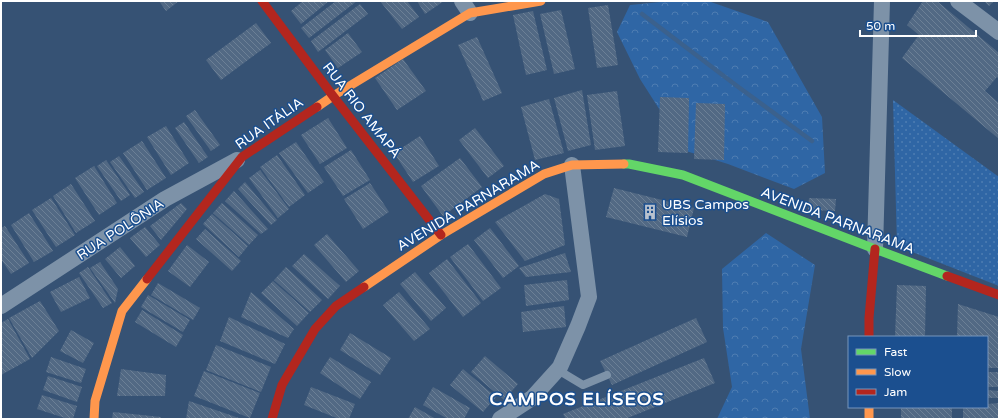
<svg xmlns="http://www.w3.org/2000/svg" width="1000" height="420" font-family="'Varela Round',sans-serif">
	<defs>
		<pattern id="forest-crowns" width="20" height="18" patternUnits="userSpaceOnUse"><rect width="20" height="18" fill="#2f66a5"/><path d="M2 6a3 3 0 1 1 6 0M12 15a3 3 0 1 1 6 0" fill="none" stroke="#4e7db2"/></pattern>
		<pattern id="park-dots" width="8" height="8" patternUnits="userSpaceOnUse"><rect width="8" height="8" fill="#2f66a5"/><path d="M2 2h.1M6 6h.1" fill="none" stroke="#4e7db2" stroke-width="1.8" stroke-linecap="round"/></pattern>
		<pattern id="building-back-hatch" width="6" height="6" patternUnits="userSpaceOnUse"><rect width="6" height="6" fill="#526984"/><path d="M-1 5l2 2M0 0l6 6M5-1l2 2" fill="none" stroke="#6c8096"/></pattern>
	</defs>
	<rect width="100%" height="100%" fill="#365274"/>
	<path fill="url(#forest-crowns)" d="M671 1H708L768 22 822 117 825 173 794 189 728 164 686 151 640 79 617 32 630 5Z
		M766 233 815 265 801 349 810 419H717L732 387 723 328 722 269Z"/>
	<path fill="url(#park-dots)" d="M893 100 999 177V286L897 246Z"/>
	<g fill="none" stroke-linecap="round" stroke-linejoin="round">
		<path stroke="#3b618d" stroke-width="4.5" d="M642 14 737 86 812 141"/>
	</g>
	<path fill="url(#building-back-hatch)" d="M159 1H179L166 11Z
		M303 1H329L301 24 291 11Z
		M336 1H357L309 38 301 28Z
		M380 1H407L419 17 402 29Z
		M417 1H444L425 14Z
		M923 1H937L999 53V79L997 77 985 91 999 103V139L902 58 919 35 907 25Z
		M984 1H994L989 6Z
		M360 4 368 14 318 52 311 41Z
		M608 5 618 65 597 68 588 8Z
		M561 10 575 69 554 74 540 14Z
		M533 11 547 70 526 75 513 15Z
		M256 23 271 43 221 80 206 60Z
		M348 33 362 52 338 68 325 50Z
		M477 37 502 93 483 101 458 45Z
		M403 59 426 91 397 110 375 78Z
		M582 90 591 145 568 151 554 98Z
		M617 91 625 146 595 150 587 95Z
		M660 97 689 98 688 153 658 152Z
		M549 99 564 153 535 160 521 107Z
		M696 103 725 104 724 160 694 159Z
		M195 110 220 145 211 151 186 116Z
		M328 118 347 148 320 164 301 135Z
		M184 122 208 157 199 163 175 128Z
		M166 126 189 163 171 175 147 137Z
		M475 128 504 166 488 178 459 140Z
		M420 136 439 166 413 182 394 153Z
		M142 141 166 178 147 190 123 153Z
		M296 142 324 182 308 193 279 153Z
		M351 150 370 180 343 196 324 167Z
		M277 155 305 195 289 207 260 167Z
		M119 156 144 192 135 198 110 162Z
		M460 158 482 187 443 216 421 186Z
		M106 160 130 195 121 201 97 166Z
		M94 166 117 203 99 215 75 178Z
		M260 170 289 209 278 218 249 178Z
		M245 182 277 220 271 225 238 189Z
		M370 183 389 212 363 229 344 199Z
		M71 184 95 221 76 233 53 196Z
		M614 188 694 208 687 237 606 217Z
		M234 191 268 229 261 234 225 201Z
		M545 194 559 199 565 245 525 261 495 222Z
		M51 198 75 235 56 247 32 210Z
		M809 198 836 199 835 211 808 210Z
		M181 203 187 209 161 240 150 226Z
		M222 203 258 235 249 245 213 213Z
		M29 213 53 251 34 262 11 225Z
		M212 214 248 246 239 257 203 224Z
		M5 226 29 263 11 274 1 259V228Z
		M145 227 160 245 146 257 130 238Z
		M490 228 519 266 503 278 474 240Z
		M205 229 241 261 232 271 196 239Z
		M327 234 359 271 346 282 314 245Z
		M468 244 501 288 483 301 450 257Z
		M187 245 209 262 190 287 168 271Z
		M120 247 135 266 121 278 105 259Z
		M565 253 571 272 526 277 519 268Z
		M304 254 340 286 328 299 292 266Z
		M447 259 481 303 463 317 429 273Z
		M100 262 118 289 115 303 90 268Z
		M88 267 112 303 103 308 79 273Z
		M286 267 322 300 310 312 274 280Z
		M415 272 446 308 431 321 400 284Z
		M79 277 90 298 61 312 50 292Z
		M567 280 569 300 526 306 524 285Z
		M273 281 309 313 297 326 261 293Z
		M158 283 200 308 193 320 151 295Z
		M897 285 926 286 925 337H895Z
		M251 292 294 329 288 338 241 317Z
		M399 292 430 329 414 341 383 305Z
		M148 295 190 320 183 332 141 307Z
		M40 301 59 331 32 358 9 318Z
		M958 304 999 317V368H987V337H957Z
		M564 306 566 327 523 332 521 312Z
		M142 310 183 335 176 347 135 322Z
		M229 317 285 344 275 364 220 341Z
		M696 318 707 342 612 385 600 361Z
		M8 319 30 359 1 375V323Z
		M71 330 94 343 83 363 60 351Z
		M350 333 391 358 380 375 340 350Z
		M216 345 271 367 261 392 206 370Z
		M485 356 518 384 504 400 471 372Z
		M51 357 86 369 81 383 46 372Z
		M330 357 371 382 360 399 320 373Z
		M704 358 715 383 625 419H566L563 414Z
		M121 369 166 375 165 396H117Z
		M463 369 496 397 483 412 450 385Z
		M204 371 260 393 250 418 194 396Z
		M987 372H999V387H987Z
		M48 376 82 387 77 402 43 390Z
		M311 387 355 404 349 419H339L304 405Z
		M433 387 470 408 464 419H448L423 405Z
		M987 390 999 391V398H987Z
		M42 395 77 406 73 419H68L37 409Z
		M189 401 242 419H186Z
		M999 403V419H963V407H987V404Z
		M415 407 436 419H408Z
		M901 407H952V419H901Z
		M113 412 161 417V419H112Z"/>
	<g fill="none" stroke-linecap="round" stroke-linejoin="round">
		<path stroke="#7d92a8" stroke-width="8" d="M558 370 583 385 607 375"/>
		<path stroke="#7d92a8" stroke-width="16" d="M462 1 470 13
			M958 1 999 32
			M875 249 882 1
			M1 306 165 199 237 160
			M500 419 532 398 560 367 578 326 589 297 572 165"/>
		<path stroke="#63d668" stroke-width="9" d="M624 164H629L683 175 875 249 947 276"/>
		<path stroke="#ff974d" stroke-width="9" d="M317 107 333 96 470 13 541 1
			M364 287 441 235 544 174 572 165 624 164
			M869 407V419
			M94 419 95 401 122 311 147 279"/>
		<path stroke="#b3261e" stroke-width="9" d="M262 1 333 96 441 235
			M947 276 999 295
			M147 279 242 157 317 107
			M869 337V318L875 249
			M272 419 282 385 315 329 336 306 364 287"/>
	</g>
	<defs>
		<symbol id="building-bare" viewBox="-9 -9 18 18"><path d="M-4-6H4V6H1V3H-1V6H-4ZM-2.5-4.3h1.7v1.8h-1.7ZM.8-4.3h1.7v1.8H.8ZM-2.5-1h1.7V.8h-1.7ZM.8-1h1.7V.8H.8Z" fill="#b9c2ce" stroke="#1b4f8f" stroke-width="2.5" paint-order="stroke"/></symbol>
	</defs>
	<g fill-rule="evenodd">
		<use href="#building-bare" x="639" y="201" width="22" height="22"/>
	</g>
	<g text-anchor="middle" stroke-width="3" stroke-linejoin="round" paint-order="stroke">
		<g font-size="14" fill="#fff" stroke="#1b4f8f">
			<text transform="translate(362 110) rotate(52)" y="5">RUA RIO AMAPÁ</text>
			<text transform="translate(269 123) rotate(-35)" y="5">RUA ITÁLIA</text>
			<text transform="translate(468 205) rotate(-31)" y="5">AVENIDA PARNARAMA</text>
			<text transform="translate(838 220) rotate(21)" y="5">AVENIDA PARNARAMA</text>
			<text transform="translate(120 229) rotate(-33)" y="5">RUA POLÔNIA</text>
		</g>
		<g font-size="14" fill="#fff" stroke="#1b4f8f" text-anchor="start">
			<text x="662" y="209">UBS Campos<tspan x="662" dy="16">Elísios</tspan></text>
		</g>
		<g font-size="18" font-weight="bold" letter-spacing="1" fill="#fff" stroke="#1b4f8f">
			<text x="577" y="405">CAMPOS ELÍSEOS</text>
		</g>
	</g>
	<rect width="1000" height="420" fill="none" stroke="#ffffff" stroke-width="4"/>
	<rect x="848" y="336" width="140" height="72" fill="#1b4f8f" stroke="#7695bc"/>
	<rect x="856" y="349" width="20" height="6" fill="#63d668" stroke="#7695bc"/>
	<text x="884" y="356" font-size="12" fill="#ffffff">Fast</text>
	<rect x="856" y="369" width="20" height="6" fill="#ff974d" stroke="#7695bc"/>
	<text x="884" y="376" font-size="12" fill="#ffffff">Slow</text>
	<rect x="856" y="389" width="20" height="6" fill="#b3261e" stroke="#7695bc"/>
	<text x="884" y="396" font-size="12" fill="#ffffff">Jam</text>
	<path d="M860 30v6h116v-6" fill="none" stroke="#ffffff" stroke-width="2"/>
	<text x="866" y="30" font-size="12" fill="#ffffff" stroke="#1b4f8f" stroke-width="3" paint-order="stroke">50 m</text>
</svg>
